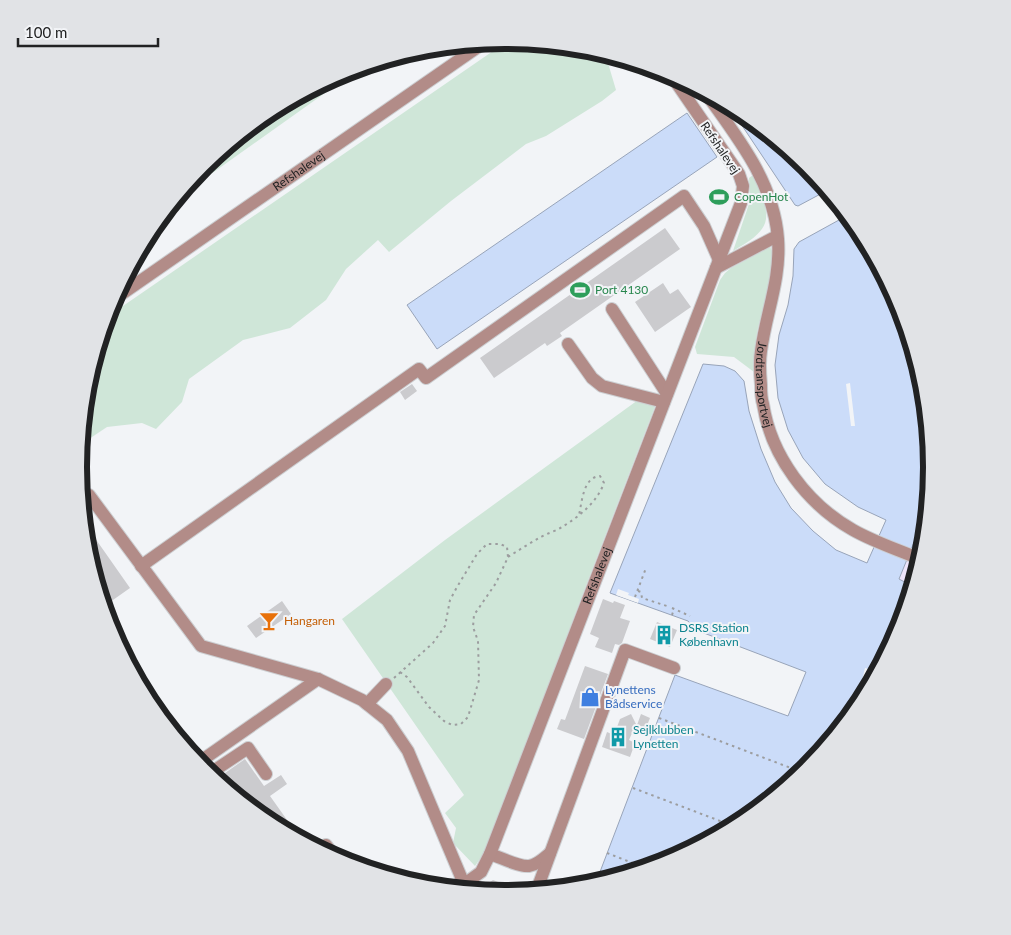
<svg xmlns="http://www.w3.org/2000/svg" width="1011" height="935" font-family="Lato,sans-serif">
	<rect width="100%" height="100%" fill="#f2f4f7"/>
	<path fill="#eee5fb" d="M917 534 926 538 925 551 914 587 899 580Z"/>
	<path fill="#cfe6d8" d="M509 40 589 48 605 53 616 90 602 101 546 136 526 144 451 201 389 252 378 240 346 269 326 300 290 328 243 340 189 379 182 402 156 429 142 423 107 427 80 445 86 384 107 317Z
		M363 66 176 199 203 165 268 112 342 72Z
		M753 175C771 217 776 227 733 251L750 201 749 178Z
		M770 247C780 260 760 316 757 333 755 346 755 359 754 372L734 357 697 354 695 347 720 280 725 273 731 268Z
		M638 400 656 404 587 583 492 834 484 853 475 866 453 843 456 828 445 813 464 795 342 619 445 540Z"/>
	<path fill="#cbdcf9" stroke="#98a4b9" d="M727 103 743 112 808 165 828 190 798 206 795 205Z
		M687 113 717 157 437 349 407 305Z
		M847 213 861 230 901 304 925 384 933 468 926 538 917 535 899 579 914 587 900 631 861 705 808 770 743 823 669 863 595 885 675 675 788 716 806 672 696 630 688 621 610 593 703 364 724 366 735 371 744 381 749 411 761 449 775 482 791 508 813 531 836 550 867 563 886 520 858 507 825 484 803 458 788 430 778 398 775 365 779 335 788 305 793 276 794 249 799 242 839 220Z"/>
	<path fill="#f2f4f7" d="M850 383 855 426H851L846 384Z
		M618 589 629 593 628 595 639 599 638 603 616 595Z
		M865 668 869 669 860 706 857 710 855 709Z"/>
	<path fill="#cbcbce" d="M665 228 680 249 560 333 562 336 547 346 545 343 494 378 480 358Z
		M663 283 670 294 678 289 691 307 655 332 635 302Z
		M412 384 417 391 405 400 400 392Z
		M83 521 130 588 103 607 86 551Z
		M603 599 613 603 614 601 625 605 620 618 630 621 622 643 619 645 615 644 612 653 595 647 599 638 590 634Z
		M282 601 291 614 256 638 247 626Z
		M657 622 677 630 670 647 650 639Z
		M585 666 608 674 584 739 557 729 561 719 565 720Z
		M631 714 636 724 629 740 635 743 630 757 602 747 607 732 614 735 620 719Z
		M641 714 650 718 646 728 637 725Z
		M245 759 264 786 281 775 287 784 270 796 302 841 268 823 215 780Z
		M493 880 526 893 505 895 476 892Z"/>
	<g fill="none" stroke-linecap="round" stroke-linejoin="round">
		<defs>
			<g id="minor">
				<path id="s1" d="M705 92C737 137 774 182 778 239 781 279 766 313 761 351 759 363 760 374 761 385 761 392 761 398 763 404 771 456 807 504 853 530 874 542 899 550 922 560"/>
				<path d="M716 268 777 236"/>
				<path id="s2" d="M113 300 485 42"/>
				<path d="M612 309 667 394"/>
				<path d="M568 344 592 378 602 386 664 402"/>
				<path d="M81 501 89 495 201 646 318 679 362 700 387 720 408 751 464 884"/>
				<path d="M141 566 419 369 426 378 684 196 704 226 719 260"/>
				<path d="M367 704 386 684"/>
				<path d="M198 763 318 679"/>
				<path d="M209 774 248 748 266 774"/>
				<path d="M326 845 337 860"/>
				<path d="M490 854C500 857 518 867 529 866 537 865 544 858 550 853"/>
				<path id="s3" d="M456 890 481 872 490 854 741 203 743 186 739 174 669 72"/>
				<path d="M536 892 625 650 674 668"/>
			</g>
		</defs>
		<use href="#minor" stroke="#ccced1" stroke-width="14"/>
		<path stroke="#9c9d9f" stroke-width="2" stroke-dasharray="2.5 4" stroke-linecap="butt" d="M508 557C519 550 530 543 541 537 548 533 556 531 562 527 580 516 597 502 604 483L600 476C583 477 582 502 579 515
			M638 591 641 592 642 598 670 607
			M635 597 646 568
			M672 608 690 616
			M672 615 674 609
			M394 678 433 643 445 626 450 600 457 587 477 554 487 544H500L507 547 508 557 496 583 474 615 473 627 478 641 479 680 468 717 461 724 452 725 444 721 429 707 407 677 400 672
			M659 718 804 773
			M633 788 736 827
			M607 853 648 869"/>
		<use href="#minor" stroke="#b28c88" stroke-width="12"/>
	</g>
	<defs>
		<symbol id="stadium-bare" viewBox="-9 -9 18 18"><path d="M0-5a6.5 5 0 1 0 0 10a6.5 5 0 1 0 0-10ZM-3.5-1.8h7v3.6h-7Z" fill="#2e9e5b" stroke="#f2f4f7" stroke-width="2.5" paint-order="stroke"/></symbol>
		<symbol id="bar-bare" viewBox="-9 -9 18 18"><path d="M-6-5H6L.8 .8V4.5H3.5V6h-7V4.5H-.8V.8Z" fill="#e8710a" stroke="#f2f4f7" stroke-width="2.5" paint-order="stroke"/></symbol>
		<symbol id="building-bare" viewBox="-9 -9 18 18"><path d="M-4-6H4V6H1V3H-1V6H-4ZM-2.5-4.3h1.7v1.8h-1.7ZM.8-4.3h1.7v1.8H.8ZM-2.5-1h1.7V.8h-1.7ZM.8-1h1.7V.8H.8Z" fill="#0f9aa8" stroke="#f2f4f7" stroke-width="2.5" paint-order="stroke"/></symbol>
		<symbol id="shop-bare" viewBox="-9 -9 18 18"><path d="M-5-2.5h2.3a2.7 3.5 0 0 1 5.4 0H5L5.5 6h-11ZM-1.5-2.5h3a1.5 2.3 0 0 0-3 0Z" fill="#3f7fe0" stroke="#f2f4f7" stroke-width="2.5" paint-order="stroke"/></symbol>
	</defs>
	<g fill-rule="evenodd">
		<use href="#stadium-bare" x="705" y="183" width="28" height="28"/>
		<use href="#stadium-bare" x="566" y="276" width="28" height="28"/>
		<use href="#bar-bare" x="255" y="607" width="28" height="28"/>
		<use href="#building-bare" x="650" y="621" width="28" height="28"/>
		<use href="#shop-bare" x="576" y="683" width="28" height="28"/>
		<use href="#building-bare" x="604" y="723" width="28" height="28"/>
	</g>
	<g text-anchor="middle" stroke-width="4" stroke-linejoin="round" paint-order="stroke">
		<g font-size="12" fill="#212223" stroke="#f2f4f7">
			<text transform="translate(720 148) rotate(56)" y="4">Refshalevej</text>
			<text dy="4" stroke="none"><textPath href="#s2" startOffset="226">Refshalevej</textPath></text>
			<text dy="4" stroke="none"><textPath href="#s1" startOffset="314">Jordtransportvej</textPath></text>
			<text dy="4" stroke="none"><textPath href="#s3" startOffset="349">Refshalevej</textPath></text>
		</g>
		<g font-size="12" fill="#27864d" stroke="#f2f4f7" text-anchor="start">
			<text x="734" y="201">CopenHot</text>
			<text x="595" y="294">Port 4130</text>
		</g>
		<g font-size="12" fill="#c56008" stroke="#f2f4f7" text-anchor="start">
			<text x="284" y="625">Hangaren</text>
		</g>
		<g font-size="12" fill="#0d838f" stroke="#f2f4f7" text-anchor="start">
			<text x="679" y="632">DSRS Station<tspan x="679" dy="14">København</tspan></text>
			<text x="633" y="734">Sejlklubben<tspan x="633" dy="14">Lynetten</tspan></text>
		</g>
		<g font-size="12" fill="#366cbe" stroke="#f2f4f7" text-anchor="start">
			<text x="605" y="694">Lynettens<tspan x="605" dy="14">Bådservice</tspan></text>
		</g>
	</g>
	<path d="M0 0H1011V935H0ZM87 467a418 418 0 1 1 836 0a418 418 0 1 1-836 0Z" fill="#e1e3e6" fill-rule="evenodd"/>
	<path fill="none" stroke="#212223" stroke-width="6" d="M87 467a418 418 0 1 1 836 0a418 418 0 1 1-836 0Z"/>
	<path d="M18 38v8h140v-8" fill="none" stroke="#212223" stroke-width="2.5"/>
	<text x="25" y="38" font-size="15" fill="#212223" stroke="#f2f4f7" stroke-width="4" paint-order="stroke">100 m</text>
</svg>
